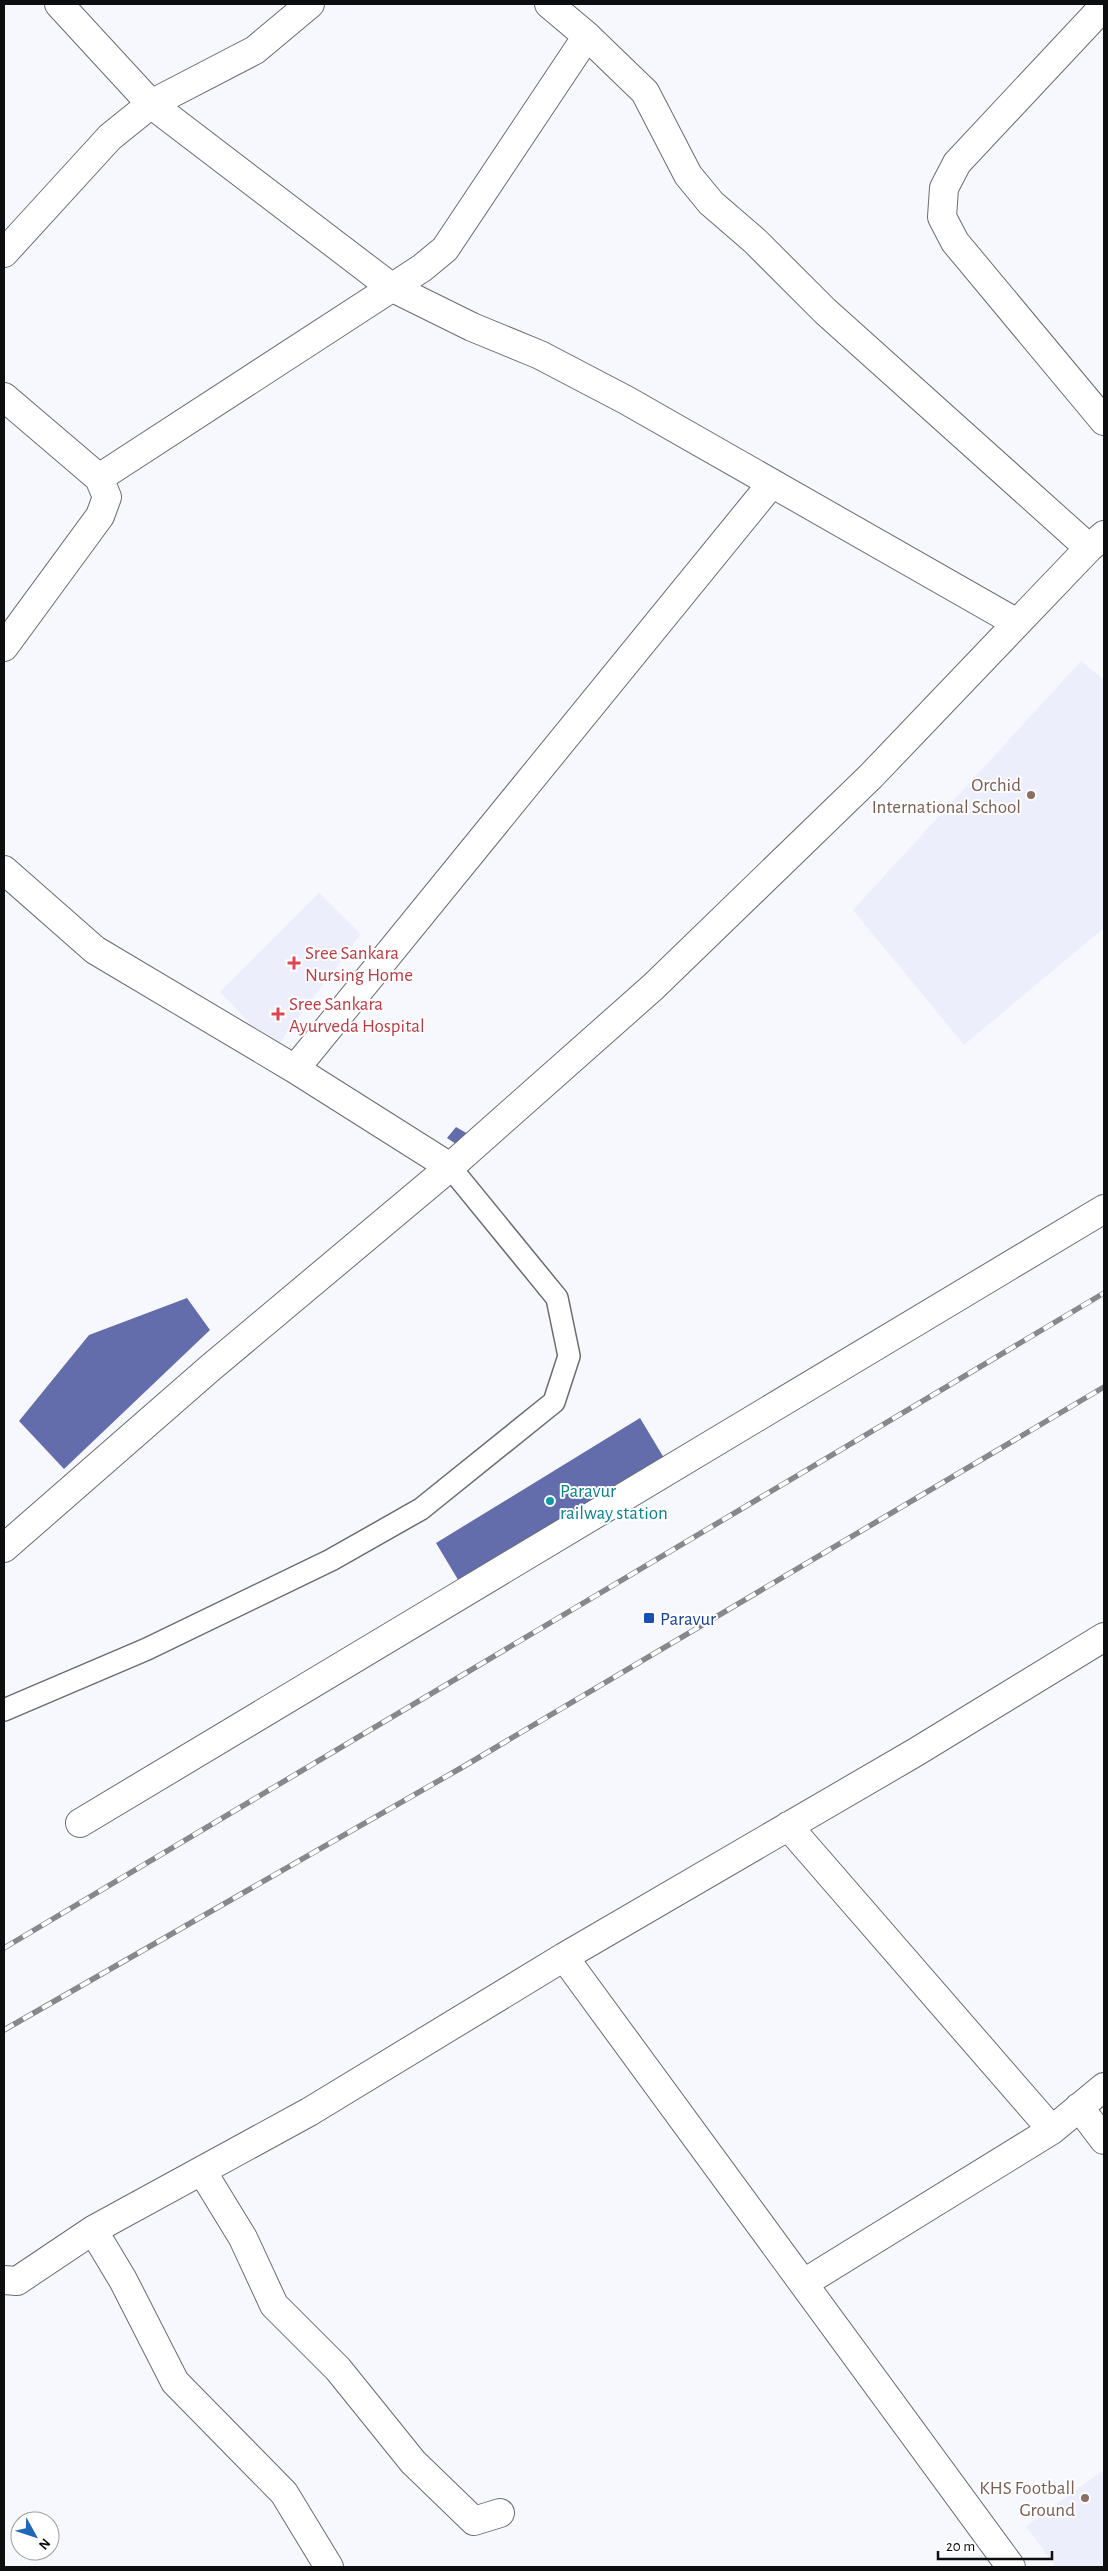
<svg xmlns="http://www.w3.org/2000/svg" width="1108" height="2571" font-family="'Alegreya Sans',sans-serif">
	<rect width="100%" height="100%" fill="#f7f8fd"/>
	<path fill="#eceefb" d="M1081 661 1104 680V928L964 1045 853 910Z
		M319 893 361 934 275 1049 220 992Z
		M1104 2470V2567H1056L1026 2526Z"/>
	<path fill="#636dac" d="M456 1127 468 1134 459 1146 447 1138Z
		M187 1298 210 1330 64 1469 19 1421 89 1335Z
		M640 1418 664 1458 460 1583 436 1543Z"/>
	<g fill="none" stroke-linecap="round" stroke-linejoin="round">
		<defs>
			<path id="service" d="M4 1710 147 1649 331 1560 421 1509 554 1402 569 1356 557 1298 450 1167"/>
			<path id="minor" d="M59 4 151 104 391 287 472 327 540 355 626 400 1017 623
				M549 4 587 36 645 92 688 175 711 203 755 241 825 311 1089 548
				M1104 6 957 163 944 188 942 217 955 242 1104 421
				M4 253 110 137 151 104 255 50 310 4
				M4 397 99 478 107 497 100 516 4 647
				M99 478 422 268 445 249 587 36
				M4 870 95 950 295 1069 450 1167
				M295 1069 772 483
				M4 1548 209 1369 450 1167 653 987 871 776 1089 548 1104 535
				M80 1823 1104 1209
				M788 1826 1052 2130
				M564 1957 916 1752 1104 1637
				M1079 2107 1104 2140
				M202 2171 243 2238 274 2305 338 2369 413 2462 474 2521 500 2513
				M93 2230 123 2280 175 2382 284 2493 329 2567
				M4 2280 17 2281 93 2230 309 2112 564 1957 1011 2567
				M804 2283 1052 2130 1104 2087"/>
		</defs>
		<use href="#service" stroke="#6b6c70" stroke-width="24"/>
		<use href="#minor" stroke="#6b6c70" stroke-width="30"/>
		<use href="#service" stroke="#fff" stroke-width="21"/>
		<use href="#minor" stroke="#fff" stroke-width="28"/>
		<defs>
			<path id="rail" d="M4 1948 1104 1293
				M4 2030 461 1768 1104 1387"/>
		</defs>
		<use href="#rail" stroke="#87888b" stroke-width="5.5"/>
		<use href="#rail" stroke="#fff" stroke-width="4" stroke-dasharray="11" stroke-linecap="butt"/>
	</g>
	<g fill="#8d6e63" stroke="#fff" stroke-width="2">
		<circle cx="1031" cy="795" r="5"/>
		<circle cx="1085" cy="2498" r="5"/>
	</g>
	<g fill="#e0444e" stroke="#fff" stroke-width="2">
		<path d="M291.5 955.5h5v5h5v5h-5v5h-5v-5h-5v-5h5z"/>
		<path d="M275.5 1006.5h5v5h5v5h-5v5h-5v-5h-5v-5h5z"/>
	</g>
	<circle fill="#0f9aa8" stroke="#fff" stroke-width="2" cx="550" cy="1501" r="5"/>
	<rect fill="#1a4fb4" stroke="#fff" stroke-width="2" x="643" y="1612" width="12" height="12" rx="2.5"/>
	<g text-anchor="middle" stroke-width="4" stroke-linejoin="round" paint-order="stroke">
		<g font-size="19" fill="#785e54" stroke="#fff" text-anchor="end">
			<text x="1021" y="791">Orchid<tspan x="1021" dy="22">International School</tspan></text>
			<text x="1075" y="2494">KHS Football<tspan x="1075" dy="22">Ground</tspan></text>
		</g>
		<g font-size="19" fill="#be3a42" stroke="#fff" text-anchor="start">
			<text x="305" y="959">Sree Sankara<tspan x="305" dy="22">Nursing Home</tspan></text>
			<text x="289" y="1010">Sree Sankara<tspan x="289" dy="22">Ayurveda Hospital</tspan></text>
		</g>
		<g font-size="19" fill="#0d838f" stroke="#fff" text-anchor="start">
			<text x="560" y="1497">Paravur<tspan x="560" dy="22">railway station</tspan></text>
		</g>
		<g font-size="19" fill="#164399" stroke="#fff" text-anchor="start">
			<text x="660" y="1625">Paravur</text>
		</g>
	</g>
	<rect width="1108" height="2571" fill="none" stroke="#0d0e0f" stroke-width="10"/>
	<g transform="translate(35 2536) rotate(130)"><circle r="24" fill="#ffffff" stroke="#9e9f9f"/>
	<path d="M0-4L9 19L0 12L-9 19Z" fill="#1d68b7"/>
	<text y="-8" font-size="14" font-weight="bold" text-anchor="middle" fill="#0d0e0f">N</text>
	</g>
	<path d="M938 2551v8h114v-8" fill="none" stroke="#0d0e0f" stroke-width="2.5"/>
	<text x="946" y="2551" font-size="15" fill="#0d0e0f" stroke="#ffffff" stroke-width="4" paint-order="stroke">20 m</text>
</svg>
